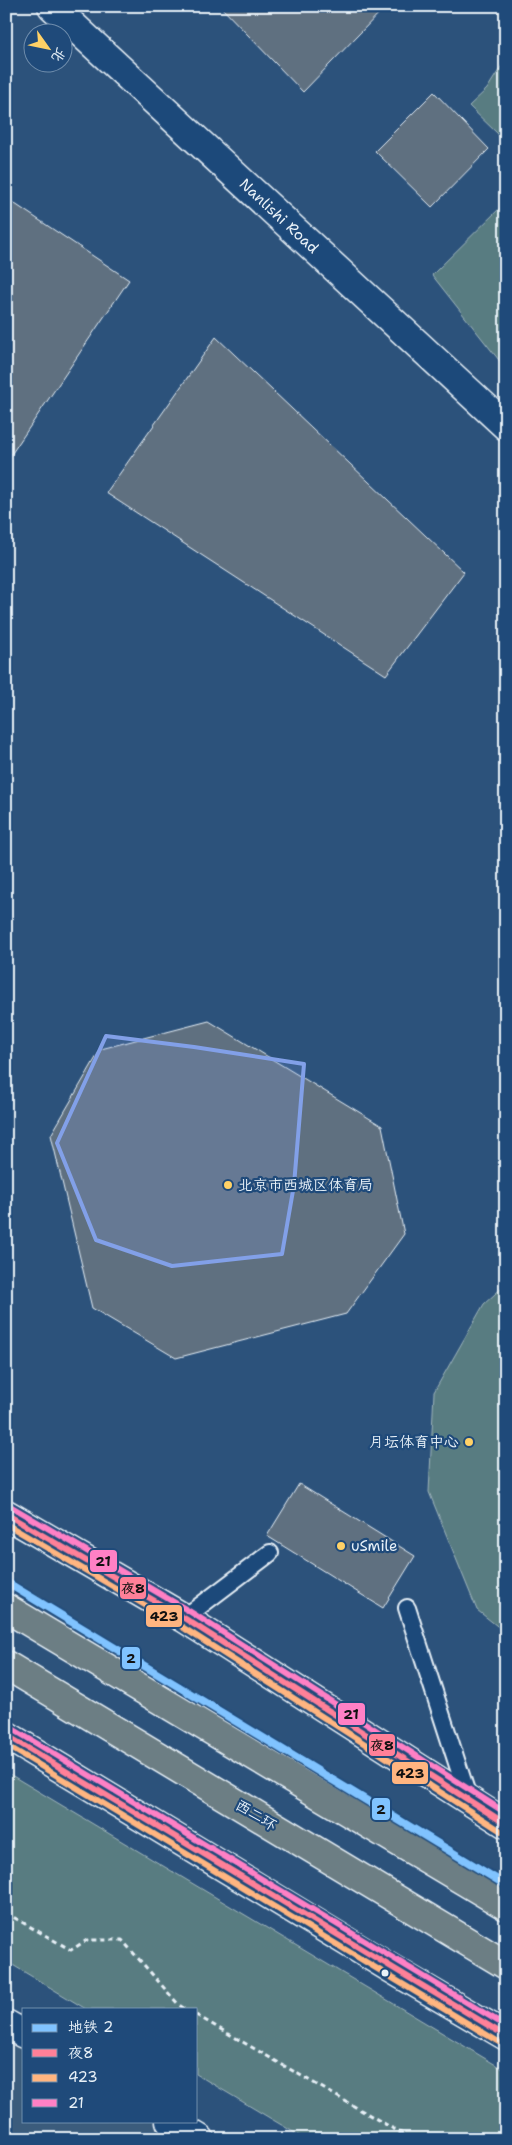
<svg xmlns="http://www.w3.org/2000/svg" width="512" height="2145" font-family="'Shantell Sans','LXGW WenKai TC',sans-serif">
	<rect width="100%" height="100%" fill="#2c527b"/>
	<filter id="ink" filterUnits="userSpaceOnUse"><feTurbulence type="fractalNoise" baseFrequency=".02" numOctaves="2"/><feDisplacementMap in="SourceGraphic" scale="10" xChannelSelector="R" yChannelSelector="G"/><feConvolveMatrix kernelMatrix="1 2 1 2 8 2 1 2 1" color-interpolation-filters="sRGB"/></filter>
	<g filter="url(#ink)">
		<path fill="#3b5b7c" d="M6 2019 24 2030V2121H177L206 2139H6Z"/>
		<path fill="#597c81" stroke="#a0b6bc" d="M506 59V151L498 134 469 106 487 89Z
			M506 202V369L432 275Z
			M506 1284V1633L477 1610 429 1492 434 1392 484 1304Z
			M6 1772 506 2071V2139H305L196 2074V2009H86L6 1961Z"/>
		<path fill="#5f7080" stroke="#e8f1f8" d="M220 6H386L303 92Z
			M434 92 489 149 432 207 375 151Z
			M6 198 129 280 6 462Z
			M216 337 464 572 386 675 106 493Z
			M209 1021 382 1126 404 1234 346 1314 176 1358 92 1308 51 1135 101 1049Z
			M299 1484 415 1556 383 1608 267 1536Z"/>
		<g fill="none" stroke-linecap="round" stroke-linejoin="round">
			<defs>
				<path id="lane" d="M407 1608 469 1800
					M184 1618 270 1553"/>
				<path id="secondary" d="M52 6 506 426
					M6 1514 184 1618 506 1824
					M6 1735 392 1969 506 2036
					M6 2024 24 2034
					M170 2121 200 2139"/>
				<path id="highway" d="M6 1608 506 1906
					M6 1665 506 1965"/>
			</defs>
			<use href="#lane" stroke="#e8f1f8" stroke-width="20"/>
			<use href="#secondary" stroke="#e8f1f8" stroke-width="31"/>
			<use href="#highway" stroke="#e8f1f8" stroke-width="31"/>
			<path stroke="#e8f1f8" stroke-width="3" stroke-dasharray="5 4" stroke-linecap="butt" d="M6 1913 71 1950 87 1940H122L179 2005 185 2009
				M196 2015 411 2139"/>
			<use href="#lane" stroke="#1f4a7a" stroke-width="16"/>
			<use href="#secondary" stroke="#1f4a7a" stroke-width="28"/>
			<use href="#highway" stroke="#6c7e84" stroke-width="28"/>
			<defs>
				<path id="bus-1" d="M6 1514 184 1618 506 1824
					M6 1735 506 2036"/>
				<path id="bus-2" d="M6 1524 179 1625 501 1831
					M6 1745 502 2044"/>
				<path id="bus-3" d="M10 1506 189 1611 506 1813
					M11 1728 506 2026"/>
			</defs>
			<use href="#bus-1" stroke="#1f4a7a" stroke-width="10"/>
			<use href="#bus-2" stroke="#1f4a7a" stroke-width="10"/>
			<use href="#bus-3" stroke="#1f4a7a" stroke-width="10"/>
			<use href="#bus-1" stroke="#ff8098" stroke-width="6"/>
			<use href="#bus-2" stroke="#ffb580" stroke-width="6"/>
			<use href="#bus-3" stroke="#ff80c5" stroke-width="6"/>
			<defs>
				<path id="metro-1" d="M6 1582 506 1885"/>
			</defs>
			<use href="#metro-1" stroke="#1f4a7a" stroke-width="11"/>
			<use href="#metro-1" stroke="#80c3ff" stroke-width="8"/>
		</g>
	</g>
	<path fill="#82a0e8" fill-opacity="0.2" stroke="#82a0e8" stroke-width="4" stroke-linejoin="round" d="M106 1036 194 1047 304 1064 294 1185 282 1254 172 1266 96 1240 57 1143Z"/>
	<g fill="#ffd166" stroke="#1f4a7a" stroke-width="2">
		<circle cx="228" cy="1185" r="5"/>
		<circle cx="469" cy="1442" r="5"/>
		<circle cx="341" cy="1546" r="5"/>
	</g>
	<circle fill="#e8f1f8" stroke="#1f4a7a" stroke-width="2" cx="385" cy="1973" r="4.5"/>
	<g text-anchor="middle" stroke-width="4.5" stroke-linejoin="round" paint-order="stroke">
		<g font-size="15" fill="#e8f1f8" stroke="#1f4a7a">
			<text transform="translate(279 216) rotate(43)" y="5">Nanlishi Road</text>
			<text transform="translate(256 1815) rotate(31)" y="5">西二环</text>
		</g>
		<g font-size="15" fill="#e8f1f8" stroke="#1f4a7a" text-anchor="start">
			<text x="238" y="1190">北京市西城区体育局</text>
			<text x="459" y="1447" text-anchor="end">月坛体育中心</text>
			<text x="351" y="1551">uSmile</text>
		</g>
	</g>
	<g stroke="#1f4a7a" stroke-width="2">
		<rect x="89" y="1549" width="29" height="24" rx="5" fill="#ff80c5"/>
		<rect x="119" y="1576" width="28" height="24" rx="5" fill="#ff8098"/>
		<rect x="145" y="1604" width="38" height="24" rx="5" fill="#ffb580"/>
		<rect x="121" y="1646" width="20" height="24" rx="5" fill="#80c3ff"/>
		<rect x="337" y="1702" width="29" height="24" rx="5" fill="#ff80c5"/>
		<rect x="368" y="1733" width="28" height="24" rx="5" fill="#ff8098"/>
		<rect x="391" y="1761" width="38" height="24" rx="5" fill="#ffb580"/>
		<rect x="371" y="1797" width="20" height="24" rx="5" fill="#80c3ff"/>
	</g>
	<g font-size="14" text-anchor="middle" font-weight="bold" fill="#111">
		<text x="103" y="1566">21</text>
		<text x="133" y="1593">夜8</text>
		<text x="164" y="1621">423</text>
		<text x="131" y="1663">2</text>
		<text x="351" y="1719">21</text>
		<text x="382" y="1750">夜8</text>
		<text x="410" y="1778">423</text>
		<text x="381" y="1814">2</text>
	</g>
	<rect width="512" height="2145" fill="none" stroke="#1f4a7a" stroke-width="25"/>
	<rect x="12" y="12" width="487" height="2120" fill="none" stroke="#e8f1f8" stroke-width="2" filter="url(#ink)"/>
	<rect x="22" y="2008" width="175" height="115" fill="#1f4a7a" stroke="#6f8dac"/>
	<rect x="32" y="2024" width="25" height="8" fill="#80c3ff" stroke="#6f8dac"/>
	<text x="68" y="2032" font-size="15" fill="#e8f1f8">地铁 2</text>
	<rect x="32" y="2049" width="25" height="8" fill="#ff8098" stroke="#6f8dac"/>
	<text x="68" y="2058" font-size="15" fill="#e8f1f8">夜8</text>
	<rect x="32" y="2074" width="25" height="8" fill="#ffb580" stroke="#6f8dac"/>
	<text x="68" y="2082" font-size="15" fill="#e8f1f8">423</text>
	<rect x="32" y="2099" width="25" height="8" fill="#ff80c5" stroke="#6f8dac"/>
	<text x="68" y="2108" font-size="15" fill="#e8f1f8">21</text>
	<g transform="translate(48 48) rotate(123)"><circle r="24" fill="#1f4a7a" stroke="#6f8dac"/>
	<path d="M0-4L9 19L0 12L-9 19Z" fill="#ffd166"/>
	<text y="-8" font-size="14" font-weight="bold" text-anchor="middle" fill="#e8f1f8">北</text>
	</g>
</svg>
